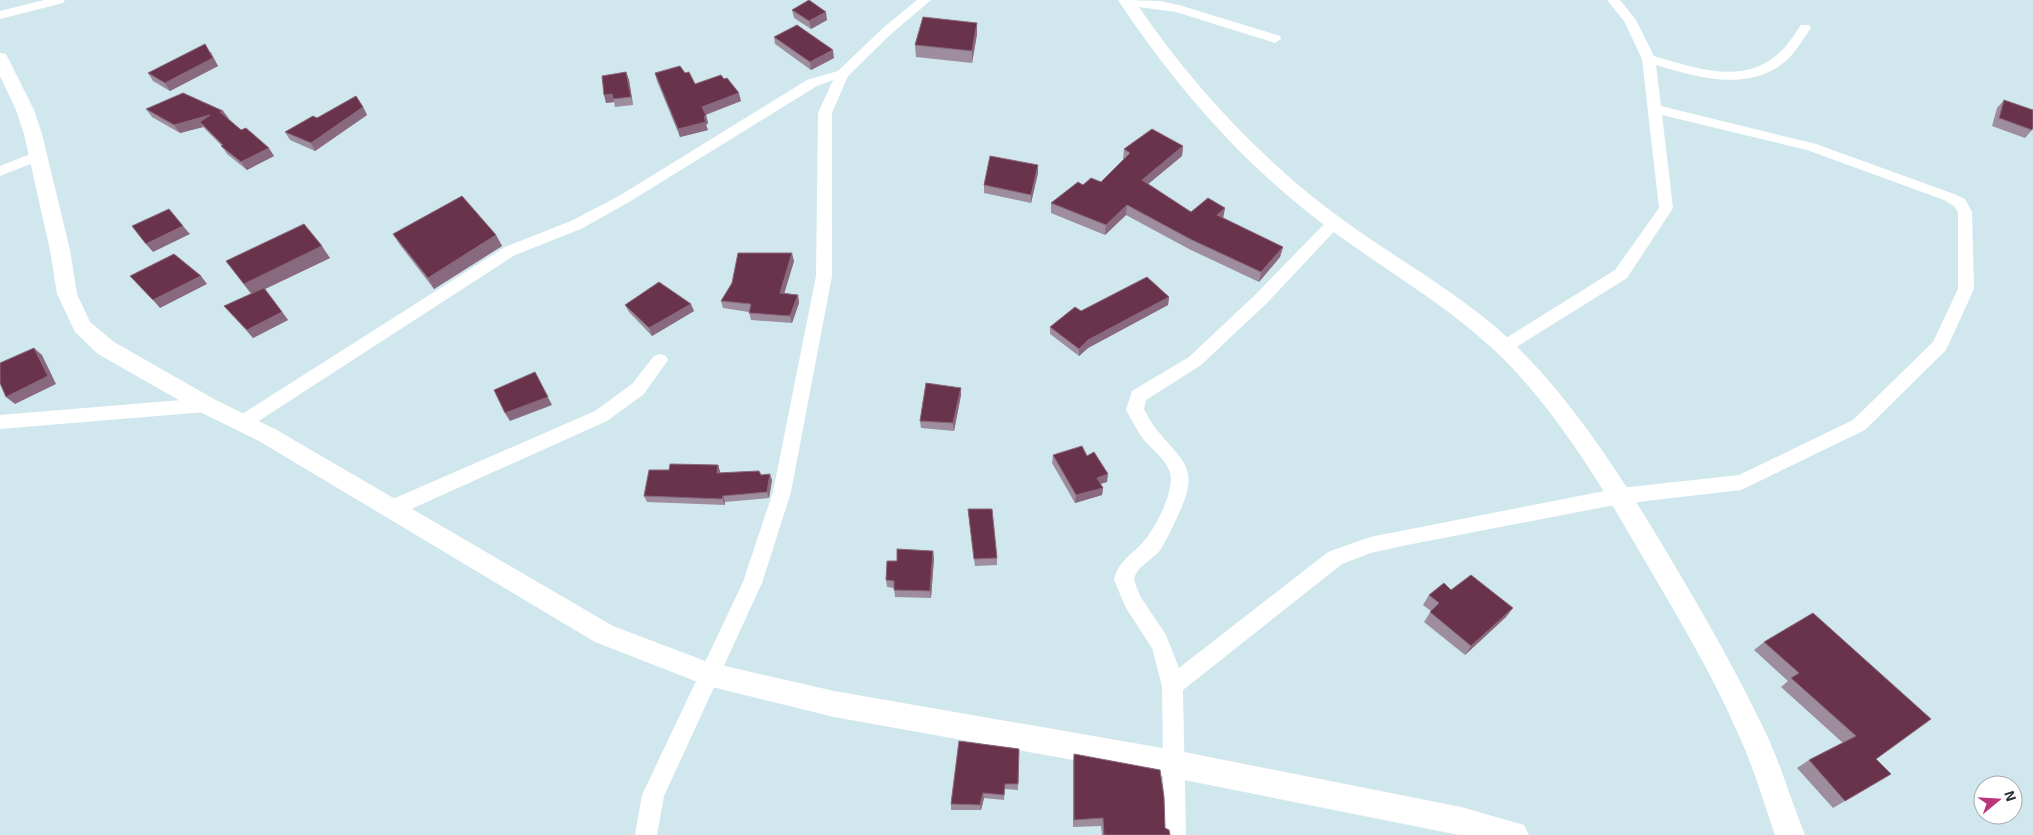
<svg xmlns="http://www.w3.org/2000/svg" width="2033" height="835" font-family="'Exo 2',sans-serif">
	<rect width="100%" height="100%" fill="#d0e7ee"/>
	<g fill="none" stroke-linecap="round" stroke-linejoin="round">
		<path fill="#fff" fill-rule="evenodd" d="M44 0H65L63 3 0 19V11Z
			M917 0H931L891 34 848 76 832 113V276L791 492 762 583 664 796 657 835H635L642 795 743 582 773 492 816 276 818 113 833 80 817 86 629 202 581 229 515 255 248 428 242 430 236 428 233 423 236 418 505 247 571 221 619 196 807 80 838 71 883 28Z
			M1122 0 1160 1 1179 5 1280 36 1281 39 1275 43 1176 12 1123 5 1121 2Z
			M1607 0H1620L1636 20 1654 56C1695 68 1744 86 1779 53 1788 45 1794 35 1801 25H1809L1811 28C1804 38 1797 50 1788 59 1751 93 1699 78 1656 65L1661 106 1816 144 1954 194 1965 199 1972 212 1974 289 1946 350 1865 430 1741 490 1620 504 1402 546 1371 553 1342 564 1183 690 1186 835H1164L1162 686 1152 648 1126 608 1114 580C1118 561 1133 554 1144 541 1156 527 1177 487 1169 470 1165 459 1152 449 1144 440 1137 431 1132 420 1126 410L1132 391 1189 357 1255 295 1330 218H1340L1343 222 1267 303 1201 365 1146 400 1144 409C1148 416 1151 423 1156 429 1182 461 1200 467 1180 511 1174 524 1168 537 1161 549 1153 560 1136 566 1134 580L1140 596 1166 635 1179 668 1328 552 1370 537 1620 488 1739 475 1853 420 1933 342 1958 289V212L1954 206 1944 200 1807 150 1662 115 1673 208 1627 278 1510 351 1504 353 1498 351 1496 347 1498 343 1615 270 1659 208 1642 59 1624 21Z
			M38 151 43 153 45 156 43 159 0 176V166Z
			M660 354 666 356 668 360 644 394 607 421 400 514 393 516 386 514 384 508 386 502 595 411 632 384 654 356Z
			M206 398 212 400 215 405 212 410 206 412 0 429V415Z"/>
		<path fill="#fff" fill-rule="evenodd" d="M1118 0H1134C1186 77 1250 148 1323 205 1383 252 1453 287 1509 339 1567 394 1613 464 1654 531 1692 594 1729 657 1761 723 1779 758 1790 798 1805 835H1775C1764 803 1754 769 1740 738 1711 670 1671 606 1634 542 1596 476 1549 401 1493 349 1437 297 1369 261 1310 214 1234 154 1171 80 1118 0Z
			M0 53 6 54 34 110 42 134 70 250 77 294 90 322 114 342 214 399 275 429 613 626 708 662 834 691 1174 750 1461 807 1524 825 1529 835H1459L1174 778 834 717 708 686 595 642 259 441 198 411 98 354 75 332 57 294 50 250 24 134 16 110 0 76Z"/>
	</g>
	<path fill="#9d8d9d" d="M792 10 827 20 811 29 794 18Z
		M977 34 972 63 916 57 915 45Z
		M774 37 834 58 811 70 775 44Z
		M211 52 218 66 170 91 153 81 148 73Z
		M626 72 629 80 633 105 615 107 614 102 606 103Z
		M655 73H685L695 84 741 101 706 115 708 123 706 125 708 130 680 137 657 81Z
		M2004 100 2032 130 2025 138 1992 126 1997 108Z
		M363 107 367 115 315 151 290 140 285 132 317 118Z
		M146 109 223 111 229 119H228L274 156 247 170 227 154 222 146 203 127 180 133 152 117Z
		M1183 146 1182 156 1148 184 1191 212 1225 208 1223 218 1283 247 1280 257 1259 282 1189 249 1126 215 1105 235 1051 213V203L1083 185 1101 182 1123 160 1124 149Z
		M1038 173 1031 203 984 193V185Z
		M393 234 496 235 502 246 434 289 400 245Z
		M330 258 265 289 288 320 253 338 224 306 251 294 226 261Z
		M794 261 784 293 798 295 799 303 792 323 751 320 749 312 723 308 721 301Z
		M1169 297 1168 305 1088 348 1079 356 1050 334V327L1081 311Z
		M625 305 694 311 652 336 629 312Z
		M961 395 954 431 921 428 920 421Z
		M1053 455 1087 456 1107 482 1100 484 1103 488 1102 495 1075 503 1052 463Z
		M718 465 720 473 761 475 772 480 769 498 725 502V505L647 502 644 496 669 470Z
		M968 509 997 558V565L975 566Z
		M934 558 931 598 895 597 894 588 887 587 886 580 897 561Z
		M1451 590 1506 617 1465 655 1424 622 1431 611 1423 605 1429 595Z
		M1813 613 1876 759 1891 774 1833 808 1797 768 1809 760 1843 743 1781 687 1788 681 1754 650 1764 642Z
		M1019 749 1018 790 1005 789 1004 800 984 798 981 810H951V804Z
		M1074 754 1165 828 1170 835H1102L1101 826 1073 827V762Z"/>
	<path fill="#89697d" d="M826 12 827 20 811 29 809 21Z
		M977 23V34L972 63V51Z
		M205 44 218 66 170 91 165 83Z
		M833 50 834 58 811 70 810 62Z
		M626 72 629 80 633 105 631 97Z
		M739 93 741 101 704 115 702 107Z
		M612 94 614 102 606 103 604 95Z
		M363 107 367 115 315 151 311 143Z
		M223 111 229 119 225 120 220 112Z
		M210 115 200 122 203 127 180 133 174 125Z
		M706 115 708 123 706 125 708 130 680 137 678 129Z
		M1183 146 1182 156 1141 190 1142 180Z
		M269 148 274 156 247 170 241 162Z
		M1038 165V173L1031 203V195Z
		M1127 205 1126 215 1105 235 1106 225Z
		M1225 208 1223 218 1215 225 1217 215Z
		M183 226 190 234 153 252 146 244Z
		M496 235 502 246 434 289 428 278Z
		M322 246 330 258 265 289 288 320 253 338 247 330 253 295 244 284Z
		M1283 247 1280 257 1259 282 1261 272Z
		M792 253 794 261 782 301 780 293Z
		M201 276 207 284 160 308 153 300Z
		M798 295 799 303 792 323 790 316Z
		M1169 297 1168 305 1088 348 1079 356V349L1088 340Z
		M691 304 694 311 652 336 649 328Z
		M34 348 42 355 56 384 15 404 6 397Z
		M535 372 552 405 510 421 505 413Z
		M961 388V395L954 431 953 423Z
		M718 465 720 471V479L717 473Z
		M770 474 772 480 769 498 767 492Z
		M1108 474 1107 482 1096 485 1097 478Z
		M1103 488 1102 495 1075 503 1076 495Z
		M723 496 725 502V505L722 499Z
		M933 551 934 558 931 598 930 591Z
		M1513 608 1506 617 1465 655 1471 646Z
		M983 793 984 798 981 810 980 805Z"/>
	<path fill="#6a334c" stroke="#89697d" d="M809 0 826 12 809 21 792 10Z
		M923 17 977 23 972 51 915 45Z
		M797 25 833 50 810 62 774 37Z
		M205 44 213 58 165 83 148 73Z
		M680 66 685 73 689 72 695 84 721 75 724 79 727 78 739 93 702 107 706 115 704 117 706 122 678 129 655 73Z
		M626 72 631 97 613 99 612 94 604 95 602 76Z
		M183 93 223 111 220 112 241 130 246 128 269 148 241 162 221 146 223 145 200 122 210 115 174 125 146 109Z
		M356 96 363 107 311 143 285 132 313 116 317 118Z
		M2004 100 2033 110V127L2032 130 1999 118Z
		M1152 129 1183 146 1142 180 1191 212 1208 198 1225 208 1217 215 1283 247 1261 272 1190 239 1127 205 1106 225 1051 203 1078 182 1083 185 1091 178 1101 182 1130 153 1124 149Z
		M990 156 1038 165 1031 195 984 185Z
		M462 196 496 235 428 278 393 234Z
		M169 209 183 226 146 244 132 226Z
		M304 224 322 246 244 284 226 261Z
		M738 253H792L780 293 798 295 790 316 749 313 751 304 721 301 732 283Z
		M174 254 201 276 153 300 130 276Z
		M1147 277 1169 297 1088 340 1079 349 1050 327 1075 307 1081 311Z
		M659 282 691 304 649 328 625 305Z
		M264 288 282 312 247 330 224 306Z
		M34 348 48 376 6 397 0 383V363Z
		M535 372 548 397 505 413 494 390Z
		M926 383 961 388 953 423 920 421Z
		M1082 446 1087 456 1094 452 1108 474 1097 478 1103 488 1076 495 1053 455Z
		M670 464 718 465 717 473 759 471 761 475 770 474 767 492 723 496 722 499 644 496 649 470H669Z
		M968 509H992L997 558 974 559Z
		M897 549 933 551 930 591 894 590V581L886 580 887 561H897Z
		M1471 575 1513 608 1471 646 1430 612 1439 603 1429 595 1444 583 1451 590Z
		M1813 613 1931 719 1876 759 1891 774 1845 801 1809 760 1856 736 1791 678 1799 673 1764 642Z
		M959 741 1019 749 1018 784H1005L1004 795 983 793 980 805 951 804Z
		M1074 754 1160 770 1164 797 1165 828 1169 830 1170 835H1104L1103 818 1074 820Z"/>
	<g transform="translate(1998 800) rotate(72)"><circle r="24" fill="#ffffff" stroke="#a7abac"/>
	<path d="M0-4L9 19L0 12L-9 19Z" fill="#ba3579"/>
	<text y="-8" font-size="14" font-weight="bold" text-anchor="middle" fill="#242d2f">N</text>
	</g>
</svg>
